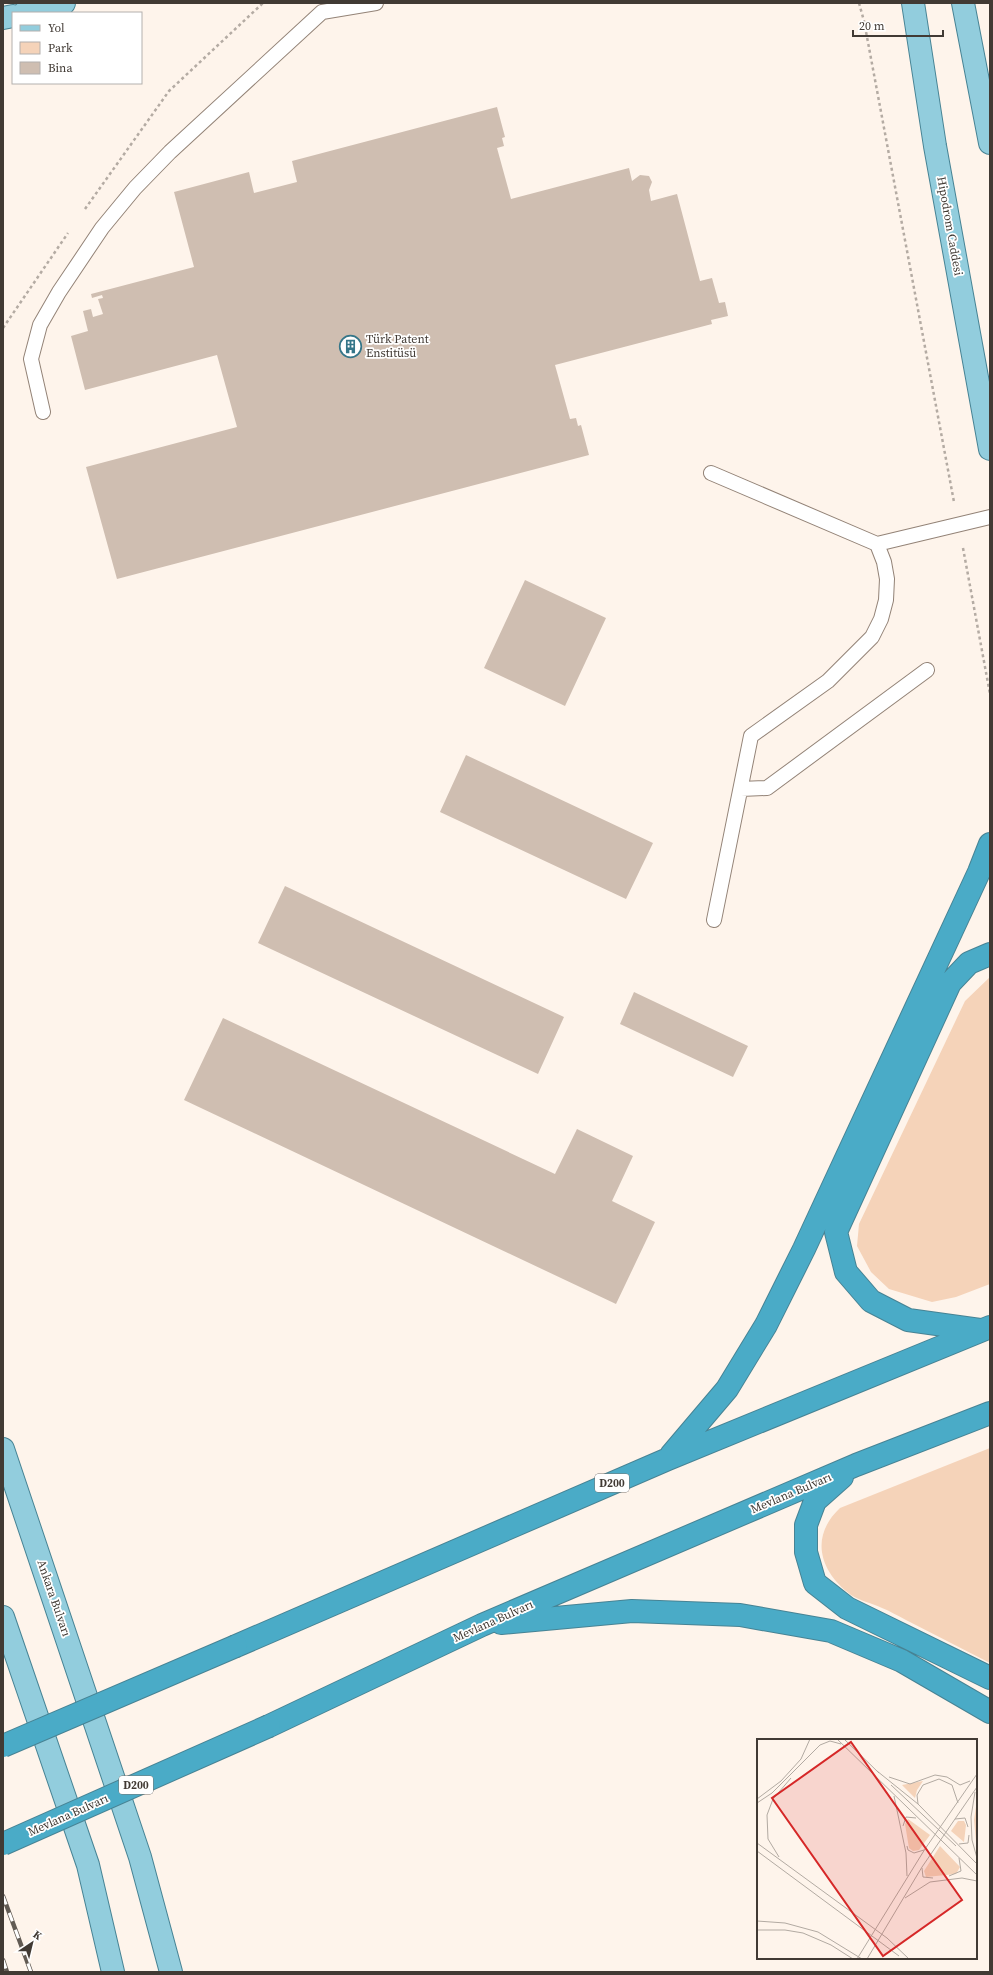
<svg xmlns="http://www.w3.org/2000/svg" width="993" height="1975" font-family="'Source Serif 4',serif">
	<rect width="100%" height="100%" fill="#fef4eb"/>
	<path fill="#f5d3b9" d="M990 977V1284L956 1297 932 1302 889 1289 871 1272 857 1246 859 1224 965 1001Z
		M990 1448V1663C962 1649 934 1634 906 1620 898 1616 890 1611 882 1608 872 1603 860 1601 851 1595 820 1572 809 1537 840 1508Z"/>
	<path fill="#cfbeb1" d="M497 107 505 137 502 138 504 146 497 148 511 199 629 168 632 181 640 175 649 176 652 182 649 190 651 201 677 194 700 281 712 278 719 303 725 302 728 316 711 320 712 324 555 365 570 419 576 418 578 426 581 425 589 455 117 579 86 467 237 427 217 355 85 390 71 336 88 331 83 311 91 309 93 317 103 314 98 299 103 298 102 295 92 298 91 294 194 267 174 192 249 172 254 193 297 182 292 161Z
		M525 580 606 618 565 706 484 668Z
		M466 755 653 843 626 899 440 812Z
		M285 886 564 1017 538 1074 258 943Z
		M634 992 748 1046 733 1077 620 1024Z
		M223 1018 555 1174 577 1129 633 1156 612 1201 655 1222 616 1304 184 1100Z"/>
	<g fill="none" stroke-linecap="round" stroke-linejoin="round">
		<defs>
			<path id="lane" d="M43 412 31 359 40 325 59 292 102 228 135 188 170 152 322 12 376 3
				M711 473 877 544 884 562 887 579 886 600 881 619 872 637 828 681 751 736 714 920
				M877 544 990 517
				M741 789 767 788 927 670"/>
			<path id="primary" d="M913 3 935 146 990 449
				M963 3 990 143
				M24 13 64 3
				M3 18 13 16
				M3 1449 140 1857 171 1972
				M3 1617 88 1865 113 1972"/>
			<path id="highway" d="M980 1330 908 1320 871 1301 846 1272 836 1232 950 983 969 963 990 954
				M671 1455 727 1389 766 1325 804 1249 979 872 990 844
				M842 1477 815 1501 806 1525V1552L815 1583 847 1608 990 1678
				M501 1623 632 1611 740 1615 831 1631 902 1661 990 1712
				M236 1646 668 1459 990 1327
				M269 1726 482 1625 856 1465 990 1413"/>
		</defs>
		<use href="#lane" stroke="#938377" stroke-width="16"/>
		<use href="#primary" stroke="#478394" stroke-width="24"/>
		<use href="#highway" stroke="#478394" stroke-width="24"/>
		<path stroke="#b4aba3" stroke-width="2.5" stroke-dasharray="3 3" stroke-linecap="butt" d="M859 3 864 21 954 502
			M85 209 169 91 263 3
			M3 328 68 233
			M963 548 990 694"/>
		<use href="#lane" stroke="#fff" stroke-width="14"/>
		<use href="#primary" stroke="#92cddd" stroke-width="22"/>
		<use href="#highway" stroke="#4aabc7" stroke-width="22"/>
		<defs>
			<path id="rail" d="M3 1896 31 1972
				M3 1960 7 1972"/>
		</defs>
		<use href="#rail" stroke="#625b54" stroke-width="4.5"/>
		<use href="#rail" stroke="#fff" stroke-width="3" stroke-dasharray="9" stroke-linecap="butt"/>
		<defs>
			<path id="highway-bridge" d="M3 1746 236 1646
				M3 1844 269 1726"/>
		</defs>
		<use href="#highway-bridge" stroke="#478394" stroke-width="24" stroke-linecap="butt"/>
		<use href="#highway-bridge" stroke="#4aabc7" stroke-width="22"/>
	</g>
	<defs>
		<symbol id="building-ring" viewBox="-11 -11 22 22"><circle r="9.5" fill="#fff" stroke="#357689" stroke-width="1.5"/><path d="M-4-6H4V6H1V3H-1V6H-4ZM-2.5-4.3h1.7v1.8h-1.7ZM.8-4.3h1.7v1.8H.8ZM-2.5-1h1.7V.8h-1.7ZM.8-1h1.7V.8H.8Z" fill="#357689"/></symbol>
	</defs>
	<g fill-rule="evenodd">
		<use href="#building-ring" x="338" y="334" width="25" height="25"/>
	</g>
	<g text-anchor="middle" stroke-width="3.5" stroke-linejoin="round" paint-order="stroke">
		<g fill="#fff" stroke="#7a7571" stroke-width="1">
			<rect x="595" y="1474" width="34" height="18" rx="3"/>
			<rect x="119" y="1776" width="34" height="18" rx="3"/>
		</g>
		<g font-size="11" font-weight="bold" fill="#413a34">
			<text x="612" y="1487">D200</text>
			<text x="136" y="1789">D200</text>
		</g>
		<g font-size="12" fill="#413a34" stroke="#fff">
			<text transform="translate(950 226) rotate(80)" y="4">Hipodrom Caddesi</text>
			<text transform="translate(791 1493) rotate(-23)" y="4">Mevlana Bulvarı</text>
			<text transform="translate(54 1598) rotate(71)" y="4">Ankara Bulvarı</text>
			<text transform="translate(493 1621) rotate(-24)" y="4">Mevlana Bulvarı</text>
			<text transform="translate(68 1815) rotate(-24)" y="4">Mevlana Bulvarı</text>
		</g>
		<g font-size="12" fill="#413a34" stroke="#fff" text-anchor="start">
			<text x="366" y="343">Türk Patent<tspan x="366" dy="14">Enstitüsü</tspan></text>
		</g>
	</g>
	<g transform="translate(757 1739)">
		<rect width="220" height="220" fill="#fef4eb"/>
		<path d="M166 42 160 51 158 59 145 46ZM220 61V113L217 81ZM151 80 173 96 162 111 156 112 152 109 148 85ZM201 82H207L209 86 207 103 194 92ZM183 107 203 128 199 135 169 138 167 132Z" fill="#f5d3b9"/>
		<path fill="none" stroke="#b2aaa2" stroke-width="1" d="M80 0 220 136M87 0 122 34M120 32 161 65 220 125M132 38 153 45 178 36 190 38 203 46 213 42M134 46 199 107M218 53 214 78 215 101 220 119M137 57 149 114 150 137M0 60 24 42 44 20 53 0M0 64 15 54 63 6 73 2 84 5M161 65 160 56 166 46 182 40 195 46 201 64M198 80 208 79 211 88M146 87 149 78 159 79M0 104 130 199 152 220M202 105 211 104 212 96M150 107 151 111 157 114 167 111M0 112 142 217M22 118 11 100 10 76 16 60 34 39M165 129 166 138 176 139M192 137 204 132 202 119M148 159 173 143 205 139 220 142M0 182 28 184 61 193 105 220M0 191H28L46 194 74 206 96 220M100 220 168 110 220 35M110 220 165 128 220 48"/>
		<path fill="#d62828" fill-opacity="0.15" stroke="#d62828" stroke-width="2" d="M94 3 205 161 126 217 15 59Z"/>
		<rect width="220" height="220" fill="none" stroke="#413a34" stroke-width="2"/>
	</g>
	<rect width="993" height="1975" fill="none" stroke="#413a34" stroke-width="8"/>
	<rect x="12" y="12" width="130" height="72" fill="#ffffff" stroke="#b3b0ae"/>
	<rect x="20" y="25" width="20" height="6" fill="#92cddd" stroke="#b3b0ae"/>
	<text x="48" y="32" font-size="12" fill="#413a34">Yol</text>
	<rect x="20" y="42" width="20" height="12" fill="#f5d3b9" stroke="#b3b0ae"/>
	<text x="48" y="52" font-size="12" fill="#413a34">Park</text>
	<rect x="20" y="62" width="20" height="12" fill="#cfbeb1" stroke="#b3b0ae"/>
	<text x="48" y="72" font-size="12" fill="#413a34">Bina</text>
	<g transform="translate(32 1943) rotate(35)" stroke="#ffffff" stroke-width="3" paint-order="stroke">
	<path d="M0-3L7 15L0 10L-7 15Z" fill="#413a34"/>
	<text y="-6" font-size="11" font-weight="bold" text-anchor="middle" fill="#413a34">K</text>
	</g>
	<path d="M853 30v6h90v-6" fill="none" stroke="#413a34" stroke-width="2"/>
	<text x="859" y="30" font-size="12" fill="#413a34" stroke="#ffffff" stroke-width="3" paint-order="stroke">20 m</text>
</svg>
